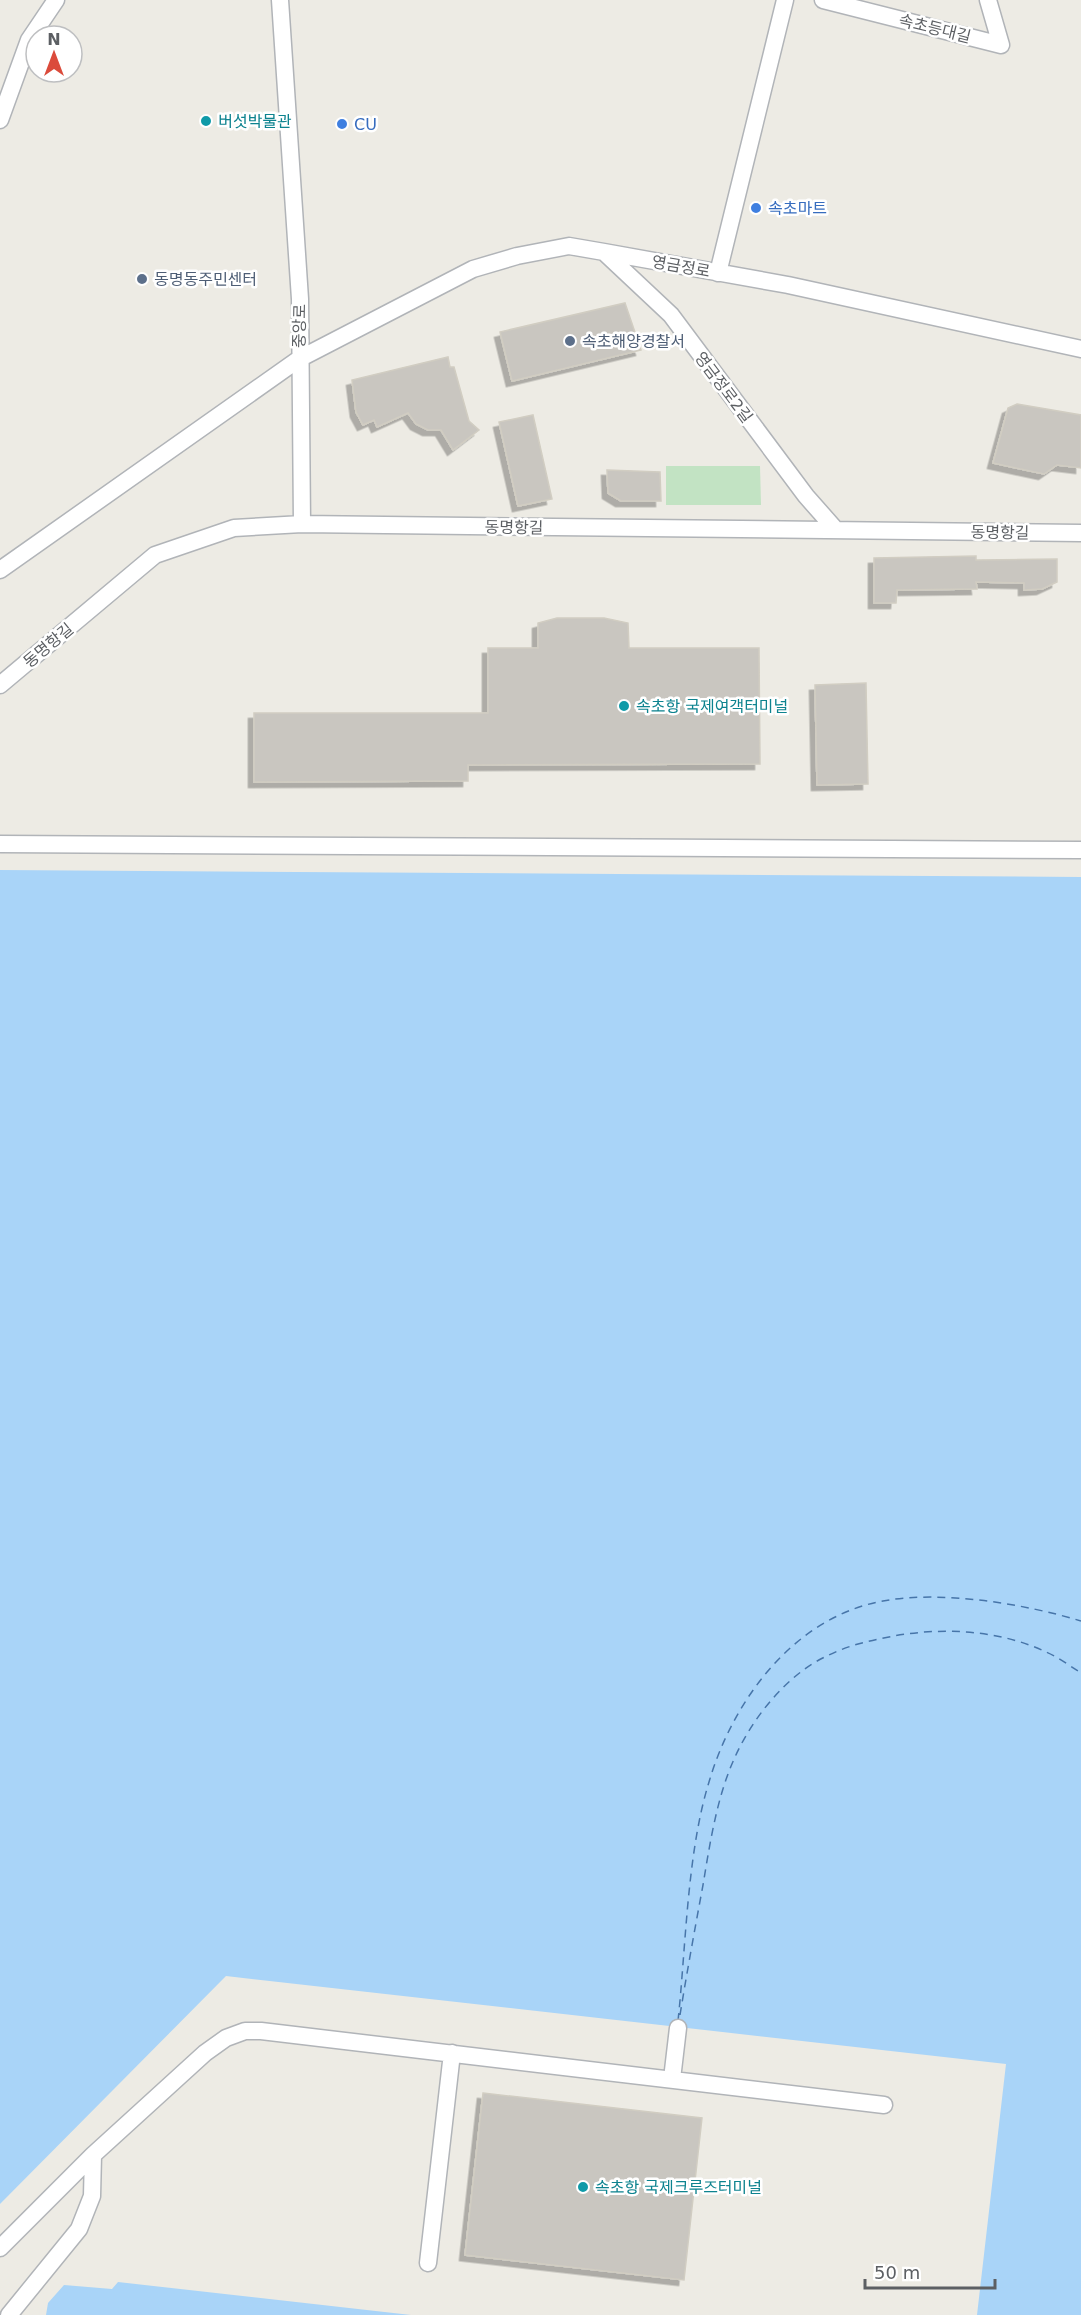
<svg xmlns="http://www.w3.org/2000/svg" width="1081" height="2315" font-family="'DejaVu Sans','Noto Sans KR',sans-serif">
	<defs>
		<filter id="shadow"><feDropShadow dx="-5.5" dy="5.5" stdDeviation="0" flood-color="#0004"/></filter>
	</defs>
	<rect width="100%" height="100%" fill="#edebe4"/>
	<path fill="#c2e3c3" d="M666 466H760L761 505H666Z"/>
	<path fill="#a9d4f8" d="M0 870 1081 877V2315H977L1006 2064 226 1976 0 2204Z
		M118 2282 411 2315H46L48 2303 64 2285 112 2289Z"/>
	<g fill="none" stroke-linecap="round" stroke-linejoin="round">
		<path stroke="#4775a9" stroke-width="1.5" stroke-dasharray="8 6" stroke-linecap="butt" d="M680 2015C687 1972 695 1928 703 1885 710 1843 717 1796 735 1757 753 1717 788 1673 829 1655 849 1645 872 1640 894 1636 943 1627 1000 1630 1046 1652 1058 1657 1070 1666 1081 1673
			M678 2021C686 1946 687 1853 709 1782 733 1700 794 1617 883 1601 942 1590 1025 1604 1081 1621"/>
	</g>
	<path fill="#c9c6c0" stroke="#d1cdc2" stroke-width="1.5" filter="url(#shadow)" d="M625 303 641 350 512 381 500 332Z
		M448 357 450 367H454L469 421 479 430 453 450 441 430H428L416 424 408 413 377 427 374 420 363 425 356 412 352 380Z
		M1017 404 1081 415V468L1057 465 1044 474 993 463 1008 408Z
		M533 415 552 499 518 506 499 422Z
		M607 470 660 472 661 501H621L608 493Z
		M976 556V560L1057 559V582L1042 589 1024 590V583L976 582 977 589 897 590 896 603H874V558Z
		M557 618H604L628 623 629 648H759L760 764 468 765V781L254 782V713H488V648H538V623Z
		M866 683 868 784 817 785 815 685Z
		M483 2093 702 2118 684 2280 465 2255Z"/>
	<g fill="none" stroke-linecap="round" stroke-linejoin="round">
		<defs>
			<path id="minor" d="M280 0 300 299 302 524
				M823 0 1001 45 988 0
				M0 120 29 40 56 0
				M605 253 671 315 806 496 836 530
				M718 273 785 0
				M0 570 299 359 473 269 517 256 569 246 604 252 788 285 1081 349
				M0 685 155 555 234 528 302 524 1081 533
				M0 844 1081 850
				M672 2079 678 2028
				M0 2248 93 2155 205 2053 226 2038 245 2031H261L884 2105
				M428 2263 452 2053
				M9 2315 79 2229 92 2196 93 2155"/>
		</defs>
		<use href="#minor" stroke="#b1b4b8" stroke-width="19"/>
		<use href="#minor" stroke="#fff" stroke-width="16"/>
	</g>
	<g fill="#0f9aa8" stroke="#fff" stroke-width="2">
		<circle cx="206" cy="121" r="6"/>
		<circle cx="624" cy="706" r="6"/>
		<circle cx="583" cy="2187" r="6"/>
	</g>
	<g fill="#3f7fe0" stroke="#fff" stroke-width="2">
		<circle cx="342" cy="124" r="6"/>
		<circle cx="756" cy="208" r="6"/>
	</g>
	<g fill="#5c6f8a" stroke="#fff" stroke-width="2">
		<circle cx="142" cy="279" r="6"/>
		<circle cx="570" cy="341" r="6"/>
	</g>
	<g text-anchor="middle" stroke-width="5" stroke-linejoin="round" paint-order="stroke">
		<g font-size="16" fill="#5c5f63" stroke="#fff">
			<text transform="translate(935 28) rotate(14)" y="6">속초등대길</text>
			<text transform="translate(681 266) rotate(10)" y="6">영금정로</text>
			<text transform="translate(299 326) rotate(-89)" y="6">중앙로</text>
			<text transform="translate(724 387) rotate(53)" y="6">영금정로2길</text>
			<text transform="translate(514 527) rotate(1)" y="6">동명항길</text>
			<text transform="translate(1000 532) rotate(1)" y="6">동명항길</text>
			<text transform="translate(48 645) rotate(-40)" y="6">동명항길</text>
		</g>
		<g font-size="16" fill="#0d838f" stroke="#fff" text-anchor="start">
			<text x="218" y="127">버섯박물관</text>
			<text x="636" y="712">속초항 국제여객터미널</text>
			<text x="595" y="2193">속초항 국제크루즈터미널</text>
		</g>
		<g font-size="16" fill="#366cbe" stroke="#fff" text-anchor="start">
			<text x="354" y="130">CU</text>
			<text x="768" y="214">속초마트</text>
		</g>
		<g font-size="16" fill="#4e5e75" stroke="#fff" text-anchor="start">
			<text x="154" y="285">동명동주민센터</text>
			<text x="582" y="347">속초해양경찰서</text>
		</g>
	</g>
	<g transform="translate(54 54)"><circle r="28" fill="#ffffff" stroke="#bebfc1" stroke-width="1.5"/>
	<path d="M0-4.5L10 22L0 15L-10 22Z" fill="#db4b3b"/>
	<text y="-9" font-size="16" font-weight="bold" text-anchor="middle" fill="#5c5f63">N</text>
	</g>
	<path d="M865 2279v9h130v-9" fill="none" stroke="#5c5f63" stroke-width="3"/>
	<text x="874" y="2279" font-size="18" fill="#5c5f63" stroke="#ffffff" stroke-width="4.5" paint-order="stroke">50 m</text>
</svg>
